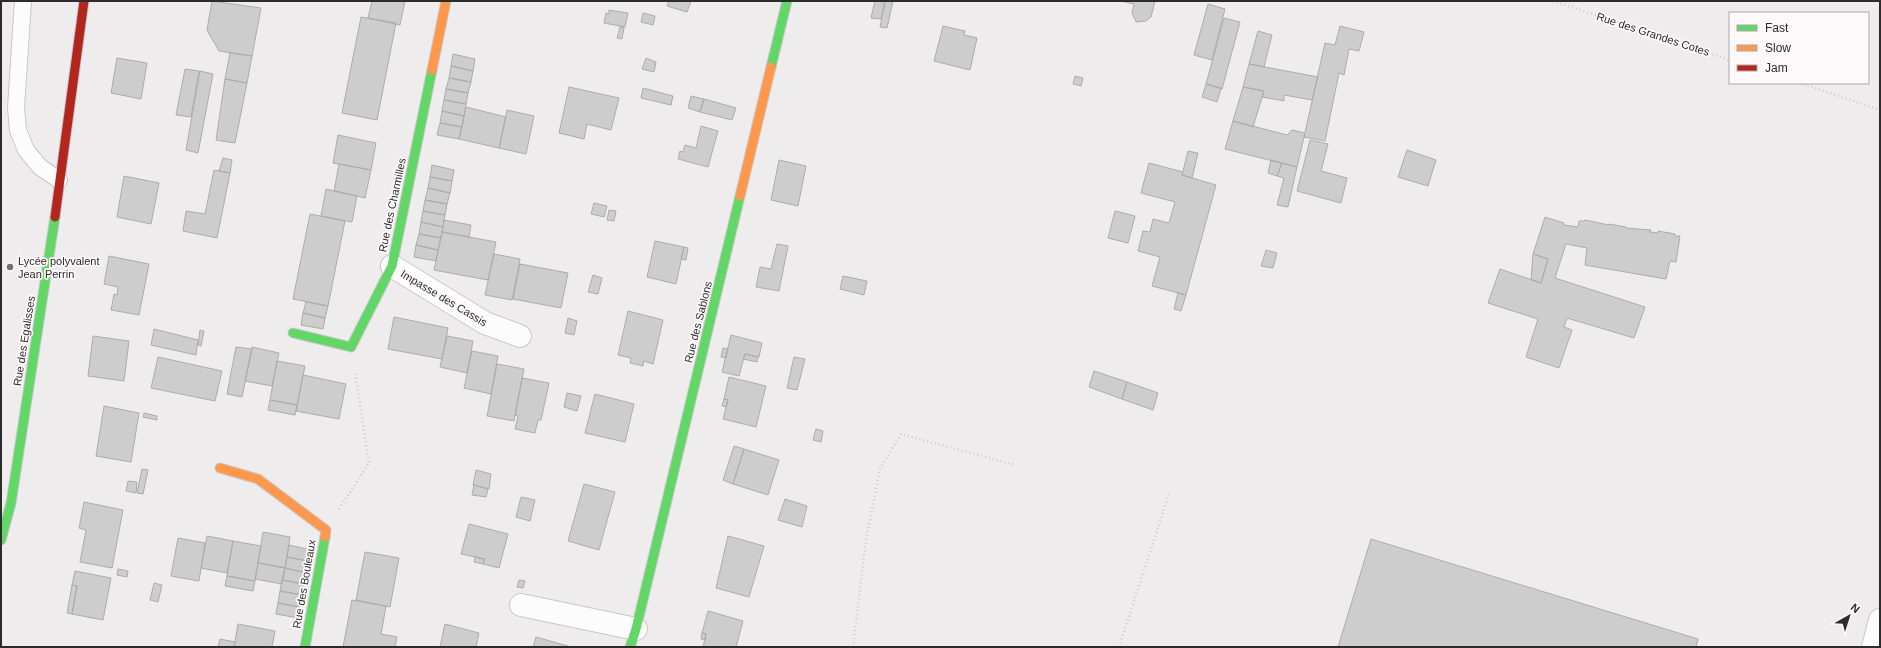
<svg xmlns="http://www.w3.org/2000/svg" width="1881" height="648" font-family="Helvetica,sans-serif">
	<rect width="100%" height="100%" fill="#eeeced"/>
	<path fill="#cecdcd" stroke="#adacac" d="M212 1 261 8 252 56 219 51 207 30Z
		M372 1H405L400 25 368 18Z
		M669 1H691L687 12 667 6Z
		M875 1H885L881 19 871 18Z
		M885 1H893L887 28 880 27Z
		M1121 1H1155L1151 17 1146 21 1136 22 1132 13 1134 4Z
		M1208 4 1225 9 1212 60 1194 55Z
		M609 10 628 13 625 27 604 23 606 13 609 14Z
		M643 13 655 16 653 25 641 22Z
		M361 17 396 23 377 120 342 113Z
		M1224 18 1240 22 1222 89 1206 84Z
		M943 26 965 31 964 35 977 38 970 70 934 61Z
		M1340 26 1364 32 1359 51 1349 49 1344 75 1339 73 1325 141 1304 137 1325 43 1335 45Z
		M620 27 624 28 622 39 617 38Z
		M1258 31 1272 35 1264 67 1249 64Z
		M230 53 252 56 247 83 225 79Z
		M453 54 475 59 473 71 451 66Z
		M117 58 147 63 141 99 111 93Z
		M646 58 656 62 654 72 642 69Z
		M1249 64 1318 77 1312 100 1284 95V101L1262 97 1264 91 1243 87Z
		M451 66 473 71 471 82 449 78Z
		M185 69 199 71 191 117 176 115Z
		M200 71 213 74 198 153 186 150Z
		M1075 76 1083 78 1081 86 1073 84Z
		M449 78 471 82 468 93 446 89Z
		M225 79 247 83 235 143 216 140Z
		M1206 84 1221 88 1217 102 1202 97Z
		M569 87 619 98 611 130 587 124 584 139 559 133Z
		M1243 87 1264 91 1253 127 1233 121Z
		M643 88 673 96 671 105 641 98Z
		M446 89 468 93 466 104 444 100Z
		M691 96 704 99 700 112 688 108Z
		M704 99 736 108 732 120 700 112Z
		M444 100 466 104 464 116 442 111Z
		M466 107 506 117 499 148 459 139Z
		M507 110 534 116 526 154 499 148Z
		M442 111 464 116 462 127 440 123Z
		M1233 121 1287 135 1292 130 1305 133 1297 167 1225 149Z
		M440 123 462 127 459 139 437 135Z
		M701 126 718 131 708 167 678 159 680 151 683 152 685 145 696 148Z
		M338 135 376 143 371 170 333 163Z
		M1310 140 1328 144 1321 171 1347 178 1341 203 1297 191Z
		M1407 150 1436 160 1428 186 1398 177Z
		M1188 151 1198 153 1192 178 1182 175Z
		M223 158 232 160 230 173 219 171Z
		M779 160 806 166 798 206 771 200Z
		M1271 160 1282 163 1277 176 1268 173Z
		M1149 163 1183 172 1182 175 1216 185 1186 295 1152 286 1160 257 1138 251 1143 231 1150 232 1153 219 1169 223 1175 202 1141 193Z
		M1282 163 1297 167 1288 207 1277 205 1284 178 1277 176Z
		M339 164 371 170 365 198 334 191Z
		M432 165 454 170 452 181 430 177Z
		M214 170 230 173 217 238 183 231 186 211 205 214Z
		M124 176 159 183 151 224 117 217Z
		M430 177 452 181 450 193 428 188Z
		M428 188 450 193 447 204 425 200Z
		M326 189 357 196 352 222 321 216Z
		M425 200 447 204 445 215 423 211Z
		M594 203 607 206 604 217 591 214Z
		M609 210 616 211 614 221 607 220Z
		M423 211 445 215 443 227 421 222Z
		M1115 211 1135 216 1128 243 1108 238Z
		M310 214 345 221 328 306 293 299Z
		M1545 217 1564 223V225L1578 227 1579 221H1584L1585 220 1609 225V224L1626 227V228L1651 230 1650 232 1658 233V231L1675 234V236H1680L1676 262 1670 261 1666 279 1585 265 1587 248 1566 244 1555 278 1645 307 1634 338 1567 318 1564 327 1572 330 1559 368 1526 357 1538 319 1488 303 1500 269 1541 283 1548 259 1533 254Z
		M444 220 471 225 469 237 442 232Z
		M421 222 443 227 441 238 419 234Z
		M442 232 496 242 488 280 434 270Z
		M419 234 441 238 438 250 416 245Z
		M655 241 684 247 676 284 647 277Z
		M777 244 788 246 779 291 756 287 760 267 771 269Z
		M416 245 438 250 436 261 414 257Z
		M684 247 688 248 686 260 681 259Z
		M1266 250 1277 253 1273 268 1261 266Z
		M494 254 520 259 512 300 485 295Z
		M1533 254 1548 259 1541 283 1531 280Z
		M109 256 149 264 139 315 111 310 114 294 117 295 118 287 104 284Z
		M520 264 568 273 561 308 513 299Z
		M593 275 602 278 598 294 588 292Z
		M843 276 867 281 864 295 840 289Z
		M1178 293 1186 295 1181 311 1174 309Z
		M306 302 328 306 325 318 303 313Z
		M628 311 663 320 653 364 644 361 643 366 630 363 631 358 618 355Z
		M303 313 325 318 323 329 301 325Z
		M394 317 448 328 442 359 388 349Z
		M568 318 577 321 574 335 565 333Z
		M154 329 198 340 196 355 151 345Z
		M200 330 204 331 201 346 198 345Z
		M731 335 762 343 759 357 745 354 739 376 722 372Z
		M93 336 129 341 124 381 88 376Z
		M447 336 473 341 467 373 440 367Z
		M236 347 252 349 242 397 227 394Z
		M252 347 279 353 272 386 245 381Z
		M723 348 728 349 726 358 721 357Z
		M472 351 498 356 491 394 464 388Z
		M745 354 758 357 757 362 743 359Z
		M158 357 222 371 215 401 151 388Z
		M794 357 805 359 797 390 787 388Z
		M277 361 305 366 297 405 270 400Z
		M497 364 524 369 514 421 487 416Z
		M1094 371 1127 382 1122 399 1089 387Z
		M303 375 346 384 339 419 296 411Z
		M729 377 766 386 756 427 723 419 728 400 724 399Z
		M522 378 549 383 541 420H538L535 433 515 429 518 416 515 415Z
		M1127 382 1158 393 1153 410 1122 399Z
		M567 393 581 396 577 411 564 407Z
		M595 394 634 404 625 442 585 433Z
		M724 399 728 400 726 407 722 406Z
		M270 400 297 405 295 415 268 410Z
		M104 406 139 413 131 462 96 456Z
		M144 413 157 416V420L143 417Z
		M816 429 823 431 821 442 813 440Z
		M734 446 744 449 733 484 723 480Z
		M744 449 779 460 768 495 733 484Z
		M142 469 148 470 143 494 137 493Z
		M476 470 491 474 489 489 473 485Z
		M128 481 137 482 136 493 126 491Z
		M584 484 615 492 599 550 568 541Z
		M474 485 488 489 486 497 472 495Z
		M521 497 535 500 530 521 516 517Z
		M785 499 807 506 802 527 778 520Z
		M84 502 123 510 112 568 80 562 86 530 79 528Z
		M469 524 508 534 499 568 483 564 484 559 461 554Z
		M263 532 290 537 285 568 258 563Z
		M207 536 233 541 227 573 201 568Z
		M728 536 764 546 749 597 716 588Z
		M178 538 205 543 199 581 171 576Z
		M1371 539 1698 639 1696 647H1338Z
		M233 541 261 546 255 581 227 576Z
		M289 545 311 550 308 561 287 557Z
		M365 552 399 558 390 607 356 600Z
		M287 557 308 561 306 573 285 568Z
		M475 557 484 559 483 564 474 562Z
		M258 563 285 568 282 584 255 579Z
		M285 568 306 573 304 584 282 580Z
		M118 569 128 571 127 577 117 575Z
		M75 571 111 578 103 620 72 614 77 586 72 585Z
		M227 576 255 581 253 591 225 586Z
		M282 580 304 584 302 595 280 591Z
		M519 580 525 581 523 588 517 587Z
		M154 583 162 585 158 602 150 600Z
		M72 585 77 586 72 614 67 613Z
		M280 591 302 595 299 607 278 603Z
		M352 600 386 606 381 634 397 637 395 647H343Z
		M278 603 299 607 298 618 276 614Z
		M708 611 743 621 736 647H703L706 634 702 633Z
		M238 624 275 631 272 647H234Z
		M445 624 479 633 476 647H440Z
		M702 633 706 634 705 640 701 639Z
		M536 637 571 647H533Z
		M220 639 235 642 234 647H218Z"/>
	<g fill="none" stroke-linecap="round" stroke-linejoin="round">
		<defs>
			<path id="lane" d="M23 1 16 108 18 130 26 150 40 167 59 180"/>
			<path id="street" d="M392 266 485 323 520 336
				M521 605 636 629
				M1873 647 1880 620"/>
			<path id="fast" d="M771 67 787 1
				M293 333 351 347 392 266 432 70
				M1 540 11 503 55 217
				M305 647 325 537
				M630 647 636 629 740 196"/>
			<path id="slow" d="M432 70 446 1
				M740 196 771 67
				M220 468 258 479 326 530 325 537"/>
			<path id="jam" d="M55 217 84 1"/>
		</defs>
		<use href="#lane" stroke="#c9c8c8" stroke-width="18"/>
		<use href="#street" stroke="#c9c8c8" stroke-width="24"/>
		<use href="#fast" stroke="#c9c8c8" stroke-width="11"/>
		<use href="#slow" stroke="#c9c8c8" stroke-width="11"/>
		<use href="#jam" stroke="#c9c8c8" stroke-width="11"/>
		<path stroke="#cccbcc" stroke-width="2.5" stroke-dasharray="1 3" stroke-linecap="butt" d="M1553 1 1730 60
			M1800 83 1880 110
			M339 509 369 463 355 372
			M853 647 866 540 880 469 901 434 1015 465
			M1119 647 1169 494"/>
		<use href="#lane" stroke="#fcfcfc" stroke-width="16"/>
		<use href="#street" stroke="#fcfcfc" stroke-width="22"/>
		<use href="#fast" stroke="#63d668" stroke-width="9"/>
		<use href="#slow" stroke="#ff974d" stroke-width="9"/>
		<use href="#jam" stroke="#b3261e" stroke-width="9"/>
	</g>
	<circle fill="#716f70" stroke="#fdf9fa" stroke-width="1.5" cx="10" cy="267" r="4"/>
	<g text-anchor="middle" stroke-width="3.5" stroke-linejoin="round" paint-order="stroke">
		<g font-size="11" fill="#2d2c2c" stroke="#fdf9fa">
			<text transform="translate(1653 34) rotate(18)" y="4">Rue des Grandes Cotes</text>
			<text transform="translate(392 205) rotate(-78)" y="4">Rue des Charmilles</text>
			<text transform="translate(444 298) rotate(31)" y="4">Impasse des Cassis</text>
			<text transform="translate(698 322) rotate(-76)" y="4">Rue des Sablons</text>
			<text transform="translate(24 341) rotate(-81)" y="4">Rue des Egalisses</text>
			<text transform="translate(304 584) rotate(-80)" y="4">Rue des Bouleaux</text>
		</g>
		<g font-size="11" fill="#2d2c2c" stroke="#fdf9fa" text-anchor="start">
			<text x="18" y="265">Lycée polyvalent<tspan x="18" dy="13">Jean Perrin</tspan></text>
		</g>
	</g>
	<rect width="1881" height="648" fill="none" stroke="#2d2c2c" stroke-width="4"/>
	<rect x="1729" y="12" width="140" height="72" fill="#fdf9fa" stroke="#aaa7a8"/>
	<rect x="1737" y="25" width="20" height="6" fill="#63d668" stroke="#aaa7a8"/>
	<text x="1765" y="32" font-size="12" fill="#2d2c2c">Fast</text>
	<rect x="1737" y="45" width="20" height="6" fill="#ff974d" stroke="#aaa7a8"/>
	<text x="1765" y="52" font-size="12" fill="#2d2c2c">Slow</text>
	<rect x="1737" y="65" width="20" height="6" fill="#b3261e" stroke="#aaa7a8"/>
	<text x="1765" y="72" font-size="12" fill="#2d2c2c">Jam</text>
	<g transform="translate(1849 616) rotate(39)" stroke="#fdf9fa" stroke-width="3" paint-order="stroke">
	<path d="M0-3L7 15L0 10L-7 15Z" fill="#2d2c2c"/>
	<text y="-6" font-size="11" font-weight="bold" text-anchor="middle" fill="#2d2c2c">N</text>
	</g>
</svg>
